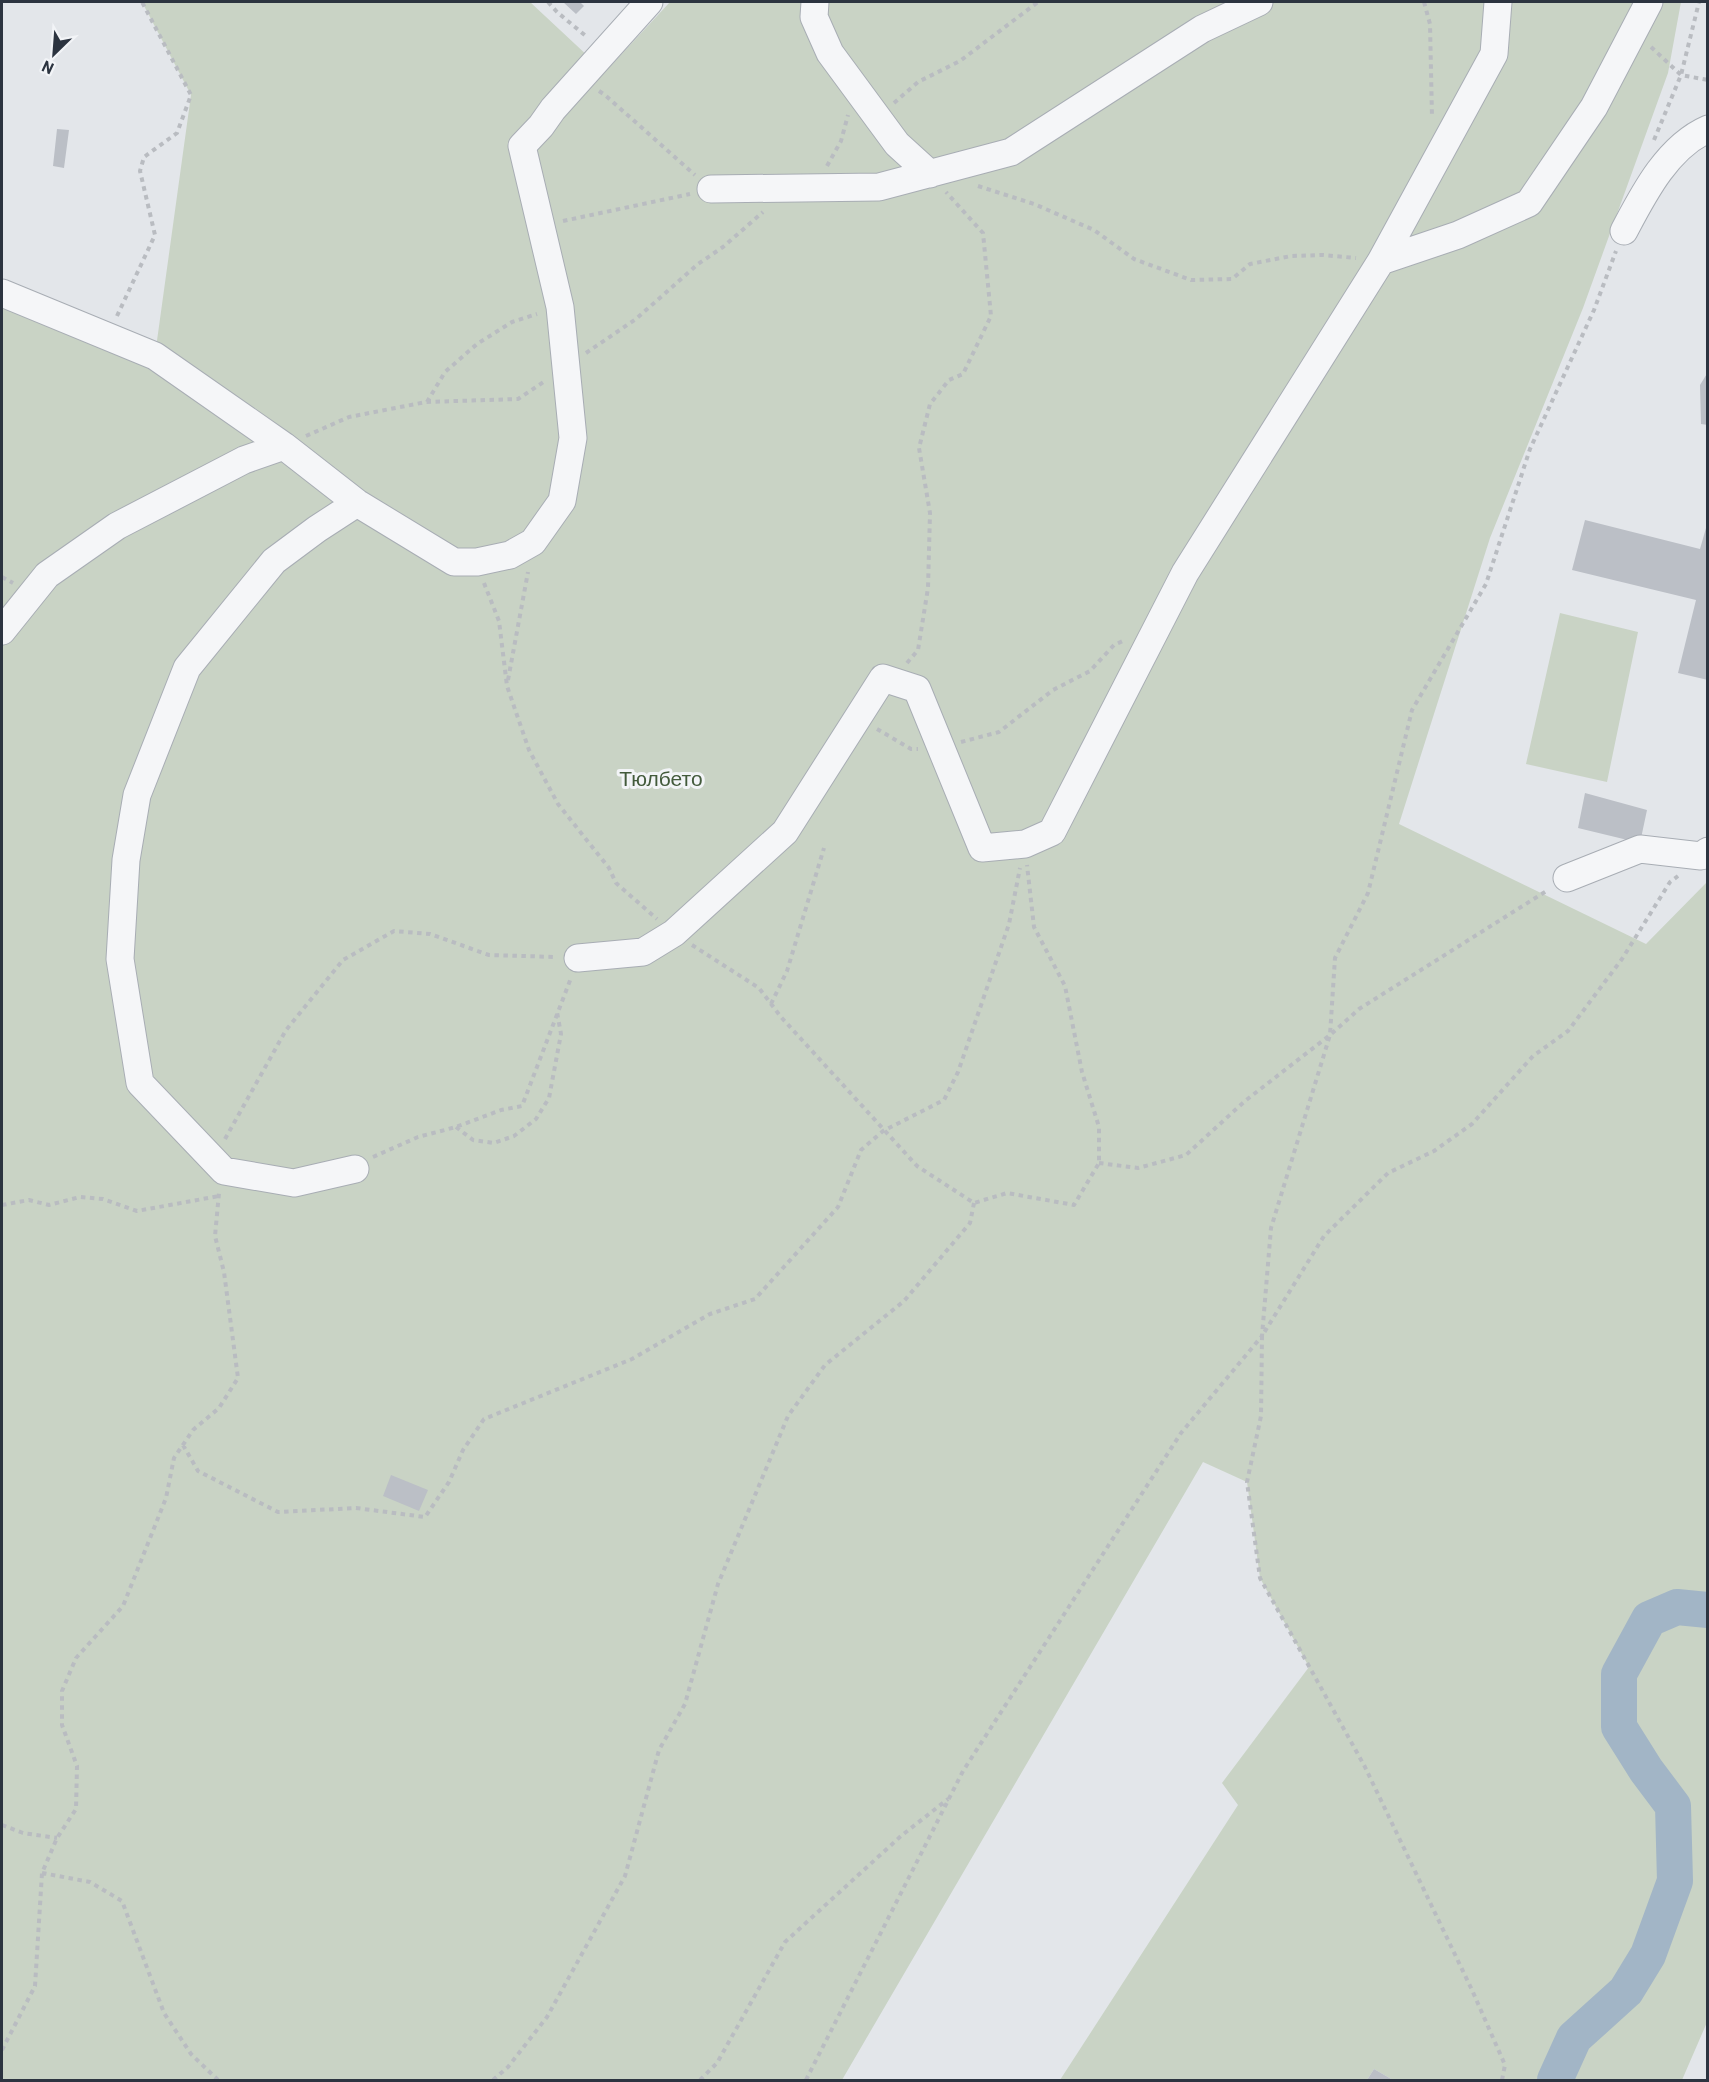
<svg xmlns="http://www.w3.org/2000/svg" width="1709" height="2082" font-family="Barlow,sans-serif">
	<rect width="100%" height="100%" fill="#e3e6ea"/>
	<path fill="#c9d3c5" d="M142 2H530L605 72 670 2H1681L1668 73 1583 308 1490 538 1399 824 1646 944 1707 882 1708 2020 1682 2080H1393L1374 2069 1367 2080H1060L1238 1805 1222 1783 1309 1667 1260 1578 1247 1482 1203 1462 842 2080H2V293L155 355 191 95Z
		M1560 613 1638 632 1607 782 1526 764Z"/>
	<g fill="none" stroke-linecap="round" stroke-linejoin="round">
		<path stroke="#a2b5c6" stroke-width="36" d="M1555 2080 1574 2038 1626 1991 1648 1955 1675 1881 1673 1806 1646 1770 1619 1727V1674L1649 1619 1677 1607 1708 1610"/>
	</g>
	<path fill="#bbbfc6" d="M563 2H580L584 6 576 14Z
		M57 129 69 130 64 168 53 166Z
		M1708 372V425L1701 424 1700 385Z
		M1585 520 1700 549 1708 521V680L1678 673 1696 600 1572 570Z
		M1585 793 1647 810 1640 843 1578 828Z
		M391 1475 428 1490 419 1511 383 1496Z
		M1374 2069 1393 2080H1367Z"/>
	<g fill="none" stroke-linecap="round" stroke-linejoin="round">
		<defs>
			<path id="minor" d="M815 2 814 17 830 53 897 144 930 174
				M711 189 879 187 1011 152 1202 29 1259 2
				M1624 231C1643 195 1667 147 1708 129
				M1381 261 1458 235 1529 203 1594 107 1649 2
				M2 293 155 356 284 446 357 503 454 562H477L510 555 533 542 562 501 573 438 560 307 522 146 541 126 553 109 649 2
				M2 631 47 575 117 526 244 460 284 446
				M1567 878 1640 849 1701 856 1708 851
				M578 958 643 952 674 933 785 832 883 678 917 689 982 848 1025 844 1052 832 1185 573 1381 261 1494 54 1498 2
				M355 1169 294 1183 224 1171 140 1083 120 959 126 860 137 795 187 668 274 561 317 529 357 503"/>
		</defs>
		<use href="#minor" stroke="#a8adb4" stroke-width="29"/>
		<path stroke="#b9bcc1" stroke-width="4" stroke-dasharray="4.5 4.5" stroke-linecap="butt" d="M548 2 557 12 587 37
			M1424 2 1430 24 1432 117
			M1651 47 1681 75 1708 80
			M599 91 605 95 695 175
			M894 103 918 82 960 61 1038 2
			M1654 140 1681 75 1699 2
			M827 166 841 141 848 115
			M978 186 1034 204 1094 230 1134 259 1191 280 1232 279 1250 264 1291 256 1323 255 1356 258
			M563 221 690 194
			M117 316 155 235 140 171 144 157 177 133 191 95 142 2
			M586 353 636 319 698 264 723 247 763 212
			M427 402 445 372 477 344 512 322 537 314
			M306 436 349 417 426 402 518 399 545 381
			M2 577 13 583
			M484 583 499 621 507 686 529 750 558 804 609 868 616 883 657 919
			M907 663 918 650 928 588 930 513 919 448 930 404 949 380 963 374 991 316 983 233 946 192
			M508 680 528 572
			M877 729 911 749H918
			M961 742 999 732 1053 690 1090 671 1114 645 1125 640
			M692 945 759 988 781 1017 917 1166 974 1203 1007 1193 1074 1205 1099 1163V1127L1082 1072 1065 986 1034 927 1027 865
			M771 1004 787 971 824 848
			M456 1127 473 1140 494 1143 514 1136 536 1119 549 1098 561 1034 557 1012
			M225 1139 286 1030 343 960 394 931 430 934 489 955 556 957
			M373 1157 418 1137 456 1127 501 1110 522 1106 571 978
			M1099 1163 1138 1168 1186 1155 1245 1101 1330 1035 1359 1009 1548 890
			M2 1205 29 1200 49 1205 80 1197 103 1199 137 1211 219 1196
			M183 1445 198 1471 278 1512 356 1508 425 1517 449 1482 463 1450 484 1419 632 1359 710 1314 755 1299 838 1207 861 1150 883 1131 944 1100 958 1072 1009 924 1020 868
			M2 1825 23 1833 57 1838
			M42 1873 90 1882 122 1901 164 2013 191 2054 218 2080
			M2 2050 35 1986 42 1873 57 1838 76 1809 77 1766 62 1725V1691L76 1658 123 1606 166 1498 174 1458 193 1430 219 1408 238 1378 224 1272 215 1236 219 1193
			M493 2080 508 2067 547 2017 625 1876 659 1750 685 1704 718 1584 788 1416 825 1365 904 1301 970 1223 974 1203
			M700 2080 717 2063 785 1942 901 1836 948 1799
			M806 2080 963 1771 1181 1433 1262 1336 1271 1228 1330 1035 1335 958 1368 893 1412 710 1486 584 1530 449 1594 310 1616 251
			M1502 2080 1505 2065 1472 1990 1365 1767 1260 1578 1247 1482 1261 1416 1262 1336 1324 1236 1388 1173 1434 1151 1472 1124 1533 1056 1568 1031 1622 959 1670 882 1678 876"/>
		<use href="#minor" stroke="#f5f6f8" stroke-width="27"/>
	</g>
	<g text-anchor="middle" stroke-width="6" stroke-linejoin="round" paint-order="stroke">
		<g font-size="21" fill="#425a3b" stroke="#f2f4f7">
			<text x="661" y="786">Тюлбето</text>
		</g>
	</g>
	<rect width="1709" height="2082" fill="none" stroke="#2c3440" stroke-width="6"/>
	<g transform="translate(54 54) rotate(205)" stroke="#f2f4f7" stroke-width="4.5" paint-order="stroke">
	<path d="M0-4.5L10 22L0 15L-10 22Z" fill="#2c3440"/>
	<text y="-9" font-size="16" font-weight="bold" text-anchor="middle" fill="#2c3440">N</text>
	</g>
</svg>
